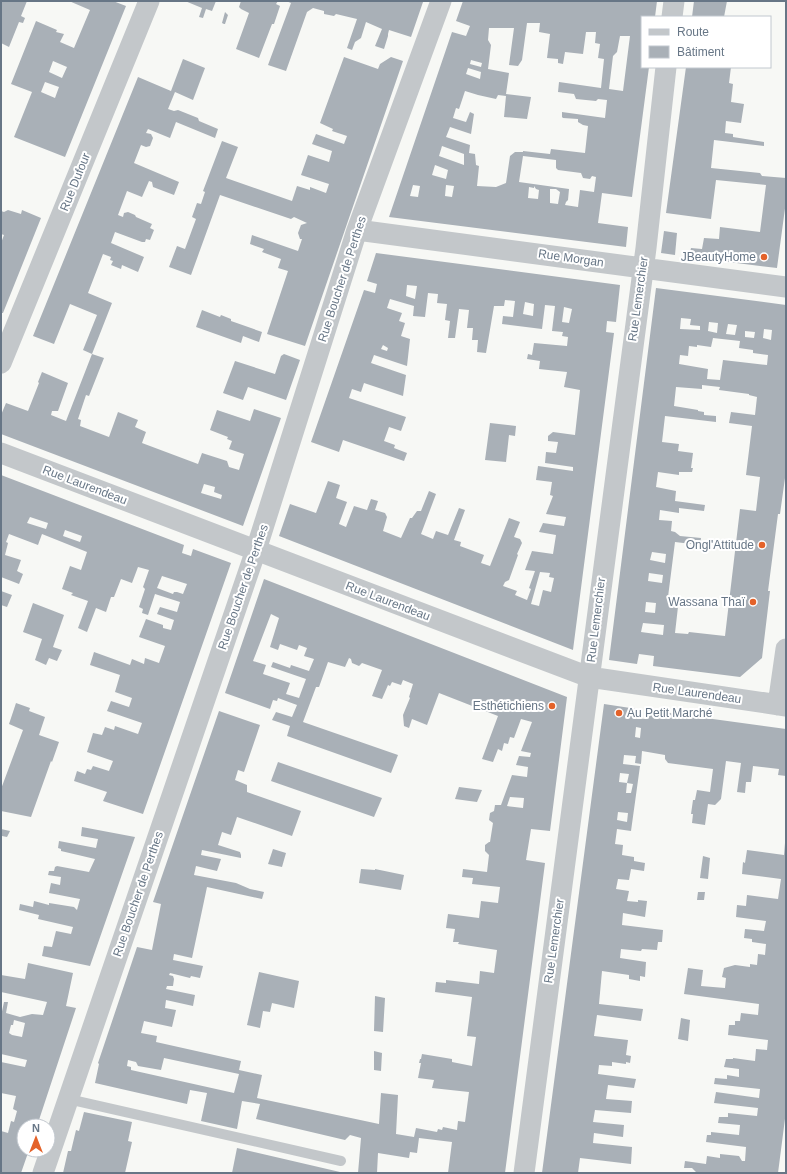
<svg xmlns="http://www.w3.org/2000/svg" width="787" height="1174" font-family="Helvetica,sans-serif">
	<rect width="100%" height="100%" fill="#f7f8f5"/>
	<path fill="#a9b0b7" fill-rule="evenodd" d="M1 1H27L21 16 25 18 23 23 19 22 9 47 1 43Z
		M69 1H113L126 6 65 157 14 137 32 92 11 84 36 21 57 30 56 32 64 34 60 42 74 48 90 10ZM53 61 67 67 62 78 49 72ZM45 82 59 87 55 98 41 92Z
		M185 1H216L212 11 206 9 203 18 199 17 202 8Z
		M241 1H278L276 4 280 6 274 24H272L259 58 236 49 249 13 241 9 239 7Z
		M286 1H423V2L411 37 389 30 388 34V36L384 49 375 46 382 29 366 22 361 38 355 42 352 50 347 48 357 19 336 14 334 16 324 14V11L313 8 307 12 286 71 268 65 291 3Z
		M463 1H657L655 17H642V67H649L632 197 602 193 598 223 628 227 626 247 389 217 452 32 466 36 470 26 456 21ZM527 23H540L539 32 550 34 547 58 558 59V63L563 64 565 52 583 54 586 32H596L595 43 600 44 598 58 604 59 601 88 559 82 558 92 574 94 576 99 596 101 598 99 607 100 605 118 562 112V117L563 118 578 119V122L583 125 588 126 585 153 551 149 550 154 523 151V152H515L510 156 506 183 496 187 477 186 479 166 476 165 475 154 469 153 470 145 446 137 450 127 471 134 474 114 470 112 466 122 453 118 456 108 459 109 465 91 478 95 496 99 498 95 506 96 504 117 527 119 531 97 506 94 509 73 488 69 491 45 488 40 489 28H514L509 65 518 66 522 60ZM620 36H630L623 91 609 89 613 56 617 52ZM471 60 482 63 481 67 470 64ZM468 68 481 72 480 79 466 74ZM442 146 464 154V165L439 156ZM523 156 556 160V168L558 170 581 173 583 178 590 179 592 176 596 177 594 192 580 190 578 207 565 205 566 202 568 200 569 189 519 182ZM435 165 448 170 446 179 432 175ZM413 185 420 186 418 197 410 196ZM446 185 454 186 452 197 445 196ZM534 186 536 189 539 190 538 199 528 198 529 187 534 188ZM550 189H556L560 192 558 204 550 203Z
		M694 1H727L724 17H692Z
		M225 12 228 15 225 24H224L222 23Z
		M344 57 378 69 380 64 391 57 403 61 305 346 267 334 288 271 278 268 281 259 262 252 264 249 250 244 252 235 298 251 302 239H300L298 233 301 225 307 223 294 217 291 219 220 195 191 275 169 267 177 246 185 249 196 219 192 217 197 203 201 204 205 192 203 191 222 141 238 147 226 178 292 201 297 186 310 190V187L326 193 329 184 301 175 308 155 329 162 332 151 312 144 316 134 344 144 347 136 332 131 333 129 320 123Z
		M183 59 205 68 193 100 175 92 168 109 174 111 178 110 198 118 199 121 218 129 215 138 176 122 170 138 148 129 146 133 151 134 153 138 150 146 146 147 141 145 134 163 179 182 174 195 153 187 152 182 149 181 142 197 127 191 118 215 123 217 124 213 128 212 135 215 136 217 152 224 150 228 154 230 150 240 146 239 145 242H142L115 232 111 243 144 257 138 272 122 265 121 269 111 265 113 261 110 260 111 257 103 254 88 293 112 303 92 354 83 350 97 315 70 304 54 344 33 336 138 77 171 91Z
		M686 67H731L729 83 733 84 731 102 744 104 741 123 726 121 725 133 733 134V137L764 142V146L714 140 711 168 760 173 762 176 786 178V201L777 268 689 257 691 248 702 249 704 238 719 239 720 227 760 232 766 185 716 180 711 219 666 213Z
		M8 210 21 214 22 210 41 218 3 313H1V243L4 235 1 234V211L4 212Z
		M664 231 677 233 675 255 661 253Z
		M376 253 620 285 616 322 607 321 606 332 614 333 573 650 279 536 290 504 316 513 328 481 340 485 336 498 347 502 339 524 346 527 354 506 367 510 371 499 378 501 375 510 385 513 387 517 383 531 401 538 410 518H412L417 511H421L429 491 436 494 421 534 433 539 436 531 448 535 459 508 465 510 454 540 461 542 460 546 484 555 481 563 490 566 509 518 520 522 514 537 520 539 522 543 517 554 518 555 509 580 505 582 503 586 517 591 515 595 527 600 531 589 529 588 535 571 525 570 532 551 553 554 556 535 539 532 543 523 564 526 566 517 546 514 553 496 550 495 552 482 536 480 538 466 573 471V467L545 463 546 452 556 453 558 442 548 441V436L553 432 575 435 580 390 564 387 567 372 539 369 540 361 527 359 528 354 532 355 534 343 567 346 568 337 562 336 563 332 552 331 555 306 545 305 542 329 502 324 503 316 513 317 515 301 505 300 504 306H494L486 353 477 352 478 340H472L473 328H467L469 310 459 309 455 338H448L450 321 445 320 447 304 437 303 438 294 428 293 425 317 413 316 414 306 390 299 387 308 402 313 399 321 405 323 401 336 410 339 407 366 374 355 371 363 406 375 403 396 364 383 361 392 352 389 349 398 406 417 401 431 389 427 384 441 395 445 394 448 407 453 404 461 343 440 339 452 311 442 364 290 375 293 377 284 367 281ZM407 285 417 286 415 299 406 296ZM525 302 534 304 533 316 523 314ZM564 307 572 309 569 323 562 322ZM383 345 388 348 387 351 381 349ZM540 572 550 573 549 577 554 578 551 592 543 590 539 606 531 604Z
		M656 288 786 305 785 478 780 514H778L768 591H770L762 658 740 677 653 666 654 656 639 654 637 664 609 660ZM681 318 691 319 690 325 700 326V330L680 329ZM709 322 718 323 717 333 708 331ZM728 324 737 325 735 335 726 334ZM764 329 772 330 771 340 763 338ZM745 331 755 332 754 338 745 337ZM713 338 740 341 739 348 753 350V353L768 355 767 365 723 360 720 380 707 379 708 369 679 364 680 355 688 356 689 346 697 347V345L711 347ZM702 385 720 387 719 390 749 394V395L757 397 755 415 731 412 729 423 752 426 746 475 760 477 756 511 740 509 725 636 689 632 688 634 675 633 679 598 668 597 675 542 700 545 701 538 680 536 675 532 671 531 672 521 659 520 660 510 679 513V508L704 511 705 505 675 501 676 491 656 487 658 472 679 475V472H692L693 468H691L693 453 678 451 679 444 662 442 665 416 716 422V416L704 415V412L698 411V410L674 406 676 387 702 389ZM652 552 666 554 665 563 650 560ZM649 573 663 575 662 583 648 581ZM646 602 656 603 655 613 645 612ZM643 623 664 625 663 635 641 632Z
		M202 310 220 317 221 315 231 319V321L262 332 259 342 243 336 241 343 196 327Z
		M92 354 104 358 89 396 86 395 78 419 81 420 80 426 109 437 118 412 138 420 135 427 146 432 142 443 198 464 202 453 227 461 229 467 239 470 244 454 229 449 232 441 227 439 228 437 210 430 217 410 250 421 254 409 281 418 243 526 1 434V415L6 403 28 411 39 383 38 382 42 372 68 383 58 411H52L51 415 66 421ZM204 484 215 487 214 492 222 495 221 499 201 493Z
		M284 354 300 360 286 400 248 387 243 400 223 393 235 361 275 374 281 356Z
		M490 423 516 426 515 436 509 435 506 462 485 460Z
		M1 475 184 545 182 553 191 556 193 549 231 563 143 814 103 801 107 792 74 781 77 771 85 774 87 769 91 770 93 766 109 771 113 761 87 752 93 733 102 735 105 727 114 730 115 726 138 734 142 723 107 711 111 701 129 707 132 698 115 692 120 675 90 665 94 652 130 665 132 659 144 664 145 658 159 663 165 646 139 637 146 619 163 625V628L171 630 174 620 157 614 160 607 177 612 180 602 155 594 148 615 142 613 143 609 139 607 145 589 143 587 149 570 138 567 132 583 121 579 114 597H111L106 612 96 608 87 632 78 628 88 601 71 595 73 593 62 589 70 566 81 570 87 552 42 534 38 545 9 534 6 542 8 543 5 555 21 560 17 571 23 574 19 584 1 577ZM30 517 48 523 46 529 27 523ZM65 530 82 536 80 542 63 536ZM162 576 187 584 183 594 177 592H174L173 594 157 588Z
		M264 579 567 697 550 831 531 829 526 860 545 863 505 1173H448L452 1142 419 1138 417 1153 410 1152 409 1158 378 1153 377 1173H358L361 1138 350 1135 345 1140 256 1119 260 1104 242 1101 237 1129 201 1121 207 1093 190 1090 187 1104 95 1083 99 1064 98 1063 137 947 152 950 161 904 153 902 219 711 260 725 244 772 238 770 235 780 247 785V792L301 811 292 836 237 817 231 835 222 832 218 845 240 852 241 855V858L202 850 201 855 221 859 217 871 196 866 194 875 236 883 250 889 264 892 262 899 207 887 192 958 174 954 173 960 203 966 200 978 191 976 190 978 170 973 169 975 173 976 174 979 173 986H167L166 989 195 995 193 1006 166 1000 165 1008 176 1010 172 1027 144 1021 141 1033 157 1036 156 1042 241 1061 239 1070 262 1075 257 1098 379 1124 381 1093 398 1095 396 1134 414 1137 416 1128 437 1132 438 1129 442 1130 443 1127 457 1130 458 1121 465 1122 469 1092 432 1088 434 1080 418 1078 421 1063H419L420 1059H421L422 1054 452 1059V1062L472 1066 476 1037 467 1036 472 997 435 992 436 982 446 983V980L479 984 480 971 494 973 497 950 458 944 459 942H453L455 929 446 928 448 914 479 918 481 901 498 903 500 887 472 884 473 878 462 877 463 869 487 872 489 855 485 851V845L489 842H490L493 823 489 820 490 813 494 811 495 805H501L512 775 527 777 528 767 516 765 519 756 530 757 531 753 521 751 532 722 521 719 514 738 510 737 508 744 504 743 502 751 498 749 493 762 482 759 498 716 439 693 427 725 412 719 409 728 404 726 403 715 410 698 409 697 413 684 403 680 401 685 392 682 390 686 388 685 382 699 372 696 382 670 362 663 359 666 352 663 351 659 349 658 345 667 328 662 319 687H316L303 722 398 755 391 773 287 736 290 726 272 720 276 712 292 717 297 705 278 698 277 701 273 700 270 709 225 693ZM271 614 279 618 270 647 278 650 280 644 297 650 299 645 307 648 304 656 314 659 309 671 291 665 290 668 273 662 271 667 306 679 299 698 286 694 290 683 263 674 266 665 253 661ZM510 797 524 798 523 808 507 806ZM164 1058 239 1074 234 1093 131 1070V1067L127 1066 128 1060 136 1062 138 1066 161 1070Z
		M1 591 12 595 7 607 1 605Z
		M33 603 64 615 53 647 62 650 57 661 49 658 46 665 35 660 42 639 23 632Z
		M16 703 30 708 29 711 45 717 39 735 59 742 52 762 51 761 31 817 1 811V789L23 730 9 724Z
		M604 704 637 709 636 718 646 719 647 710 786 729V776L778 775 779 769 753 766 751 782H746L745 793 737 792 741 763 726 761 721 799 715 805 708 804 705 825 692 823 693 814H691L693 800H695L697 790 710 792 713 769 668 763 665 759V755L642 751 641 764 635 763 636 756 624 755 623 764 640 766 631 831 617 829 615 844 623 845 622 855 634 857V861L645 863 644 871 631 869 629 880 618 879 616 889 629 891 627 901 638 902V900L647 901 645 917 623 913 622 925 663 930 662 942H658L657 950 642 949 641 951 621 949 620 958 646 962 645 977 640 976V981L629 979V975L602 971 599 1004 643 1009 641 1021 597 1015 594 1036 628 1040 626 1055 631 1056 630 1063 626 1062V1064L612 1062V1066L599 1065 598 1074 636 1079 634 1088 608 1085 606 1099 632 1101 631 1113 595 1110 593 1122 624 1125 623 1137 594 1133 593 1143 632 1147 631 1164 580 1158 578 1173H542ZM636 727 641 728 640 738 635 737ZM620 773 629 774 627 783 619 782ZM627 783 633 784 631 793H626ZM618 812 628 813 627 822 617 820Z
		M278 762 382 798 374 817 271 781Z
		M459 787 482 790 477 802 455 799Z
		M82 827 135 837 90 966 42 956 44 946 52 947 56 931 71 934 73 927 38 919 39 915 19 910 20 904 33 907 34 901 49 905V903L74 907 77 910 80 899 49 893 51 883 60 885 61 877 48 875 49 871H54L55 867 57 866 89 872 95 859 61 851V849L58 848 59 841 96 848 98 839 81 836Z
		M1 829 10 831 7 837 2 836 1 839Z
		M785 843 786 1111 778 1173H697L692 1168H684L685 1161 706 1164 707 1156 720 1158V1154L739 1156 742 1161H745L746 1147 706 1142 707 1135H711V1132L739 1135 740 1125 718 1123 719 1117H728V1113L757 1116 758 1108 714 1103 716 1092 759 1098 760 1089 714 1084 715 1078 727 1079V1075L739 1077V1069L724 1067 726 1059H733V1058L755 1061 756 1049 767 1050 768 1040 728 1035 729 1025H735V1021H740L741 1013 758 1015 759 1004 684 994 688 968 703 970 701 986 725 988 726 978 722 977 724 968 735 965 750 967V964L757 965 758 954 765 955 766 944 752 942V939L744 938 745 929 764 931 766 921 736 917 737 905 746 906 747 895 778 899 781 879 742 874 743 862 745 863 747 850 784 855Z
		M273 849 286 853 282 867 268 864Z
		M703 856 710 858 708 879 700 878Z
		M361 869 375 870V869L404 875 401 890 359 883Z
		M698 892H705L704 900H697Z
		M28 963 73 973 66 1006 76 1008 37 1126H24V1150H29L21 1173H1V1131L8 1133 11 1121 14 1122 17 1111 13 1109 16 1096 1 1093V1062L25 1067 27 1060 1 1054V1016L4 1002H8L6 1013 20 1017 32 1014 43 1015 47 1002 1 992V975L25 979ZM14 1020 25 1023 22 1037 12 1035 9 1033 11 1025H13Z
		M259 972 299 981 294 1008 272 1003 270 1012 263 1011 260 1028 247 1025Z
		M375 996 385 998 383 1032 374 1031Z
		M681 1018 690 1020 688 1041 678 1039Z
		M374 1051 382 1053 381 1071 374 1070Z
		M84 1112 132 1122 128 1141 132 1142 125 1173H63L68 1151H71L76 1130 79 1131Z
		M237 1148 340 1172V1173H232Z"/>
	<g fill="none" stroke-linecap="round" stroke-linejoin="round">
		<path stroke="#c3c7ca" stroke-width="10" d="M68 1099 341 1161"/>
		<path stroke="#c3c7ca" stroke-width="21" d="M672 17 674 1
			M357 230 786 287
			M1 363 149 1
			M1 453 589 677 786 706
			M778 705 786 649
			M43 1173 256 550 357 230 441 1
			M524 1173 646 248 666 67"/>
	</g>
	<g fill="#e46229" stroke="#fff" stroke-width="1.5">
		<circle cx="764" cy="257" r="4"/>
		<circle cx="762" cy="545" r="4"/>
		<circle cx="753" cy="602" r="4"/>
		<circle cx="552" cy="706" r="4"/>
		<circle cx="619" cy="713" r="4"/>
	</g>
	<g text-anchor="middle" stroke-width="4" stroke-linejoin="round" paint-order="stroke">
		<g font-size="12" fill="#677686" stroke="#fff">
			<text transform="translate(75 182) rotate(-68)" y="4">Rue Dufour</text>
			<text transform="translate(571 258) rotate(8)" y="4">Rue Morgan</text>
			<text transform="translate(342 279) rotate(-72)" y="4">Rue Boucher de Perthes</text>
			<text transform="translate(638 299) rotate(-82)" y="4">Rue Lemerchier</text>
			<text transform="translate(85 485) rotate(21)" y="4">Rue Laurendeau</text>
			<text transform="translate(243 587) rotate(-71)" y="4">Rue Boucher de Perthes</text>
			<text transform="translate(388 601) rotate(21)" y="4">Rue Laurendeau</text>
			<text transform="translate(596 620) rotate(-83)" y="4">Rue Lemerchier</text>
			<text transform="translate(697 693) rotate(8)" y="4">Rue Laurendeau</text>
			<text transform="translate(138 894) rotate(-71)" y="4">Rue Boucher de Perthes</text>
			<text transform="translate(554 941) rotate(-82)" y="4">Rue Lemerchier</text>
		</g>
		<g font-size="12" fill="#677686" stroke="#fff" text-anchor="end">
			<text x="756" y="261">JBeautyHome</text>
			<text x="754" y="549">Ongl'Attitude</text>
			<text x="745" y="606">Wassana Thaï</text>
			<text x="544" y="710">Esthétichiens</text>
			<text x="627" y="717" text-anchor="start">Au Petit Marché</text>
		</g>
	</g>
	<rect width="787" height="1174" fill="none" stroke="#677686" stroke-width="4"/>
	<rect x="641" y="16" width="130" height="52" fill="#ffffff" stroke="#c2c8cf"/>
	<rect x="649" y="29" width="20" height="6" fill="#c3c7ca" stroke="#c2c8cf"/>
	<text x="677" y="36" font-size="12" fill="#677686">Route</text>
	<rect x="649" y="46" width="20" height="12" fill="#a9b0b7" stroke="#c2c8cf"/>
	<text x="677" y="56" font-size="12" fill="#677686">Bâtiment</text>
	<g transform="translate(36 1138)"><circle r="19" fill="#ffffff" stroke="#c2c8cf"/>
	<path d="M0-3L7 15L0 10L-7 15Z" fill="#e46229"/>
	<text y="-6" font-size="11" font-weight="bold" text-anchor="middle" fill="#677686">N</text>
	</g>
</svg>
